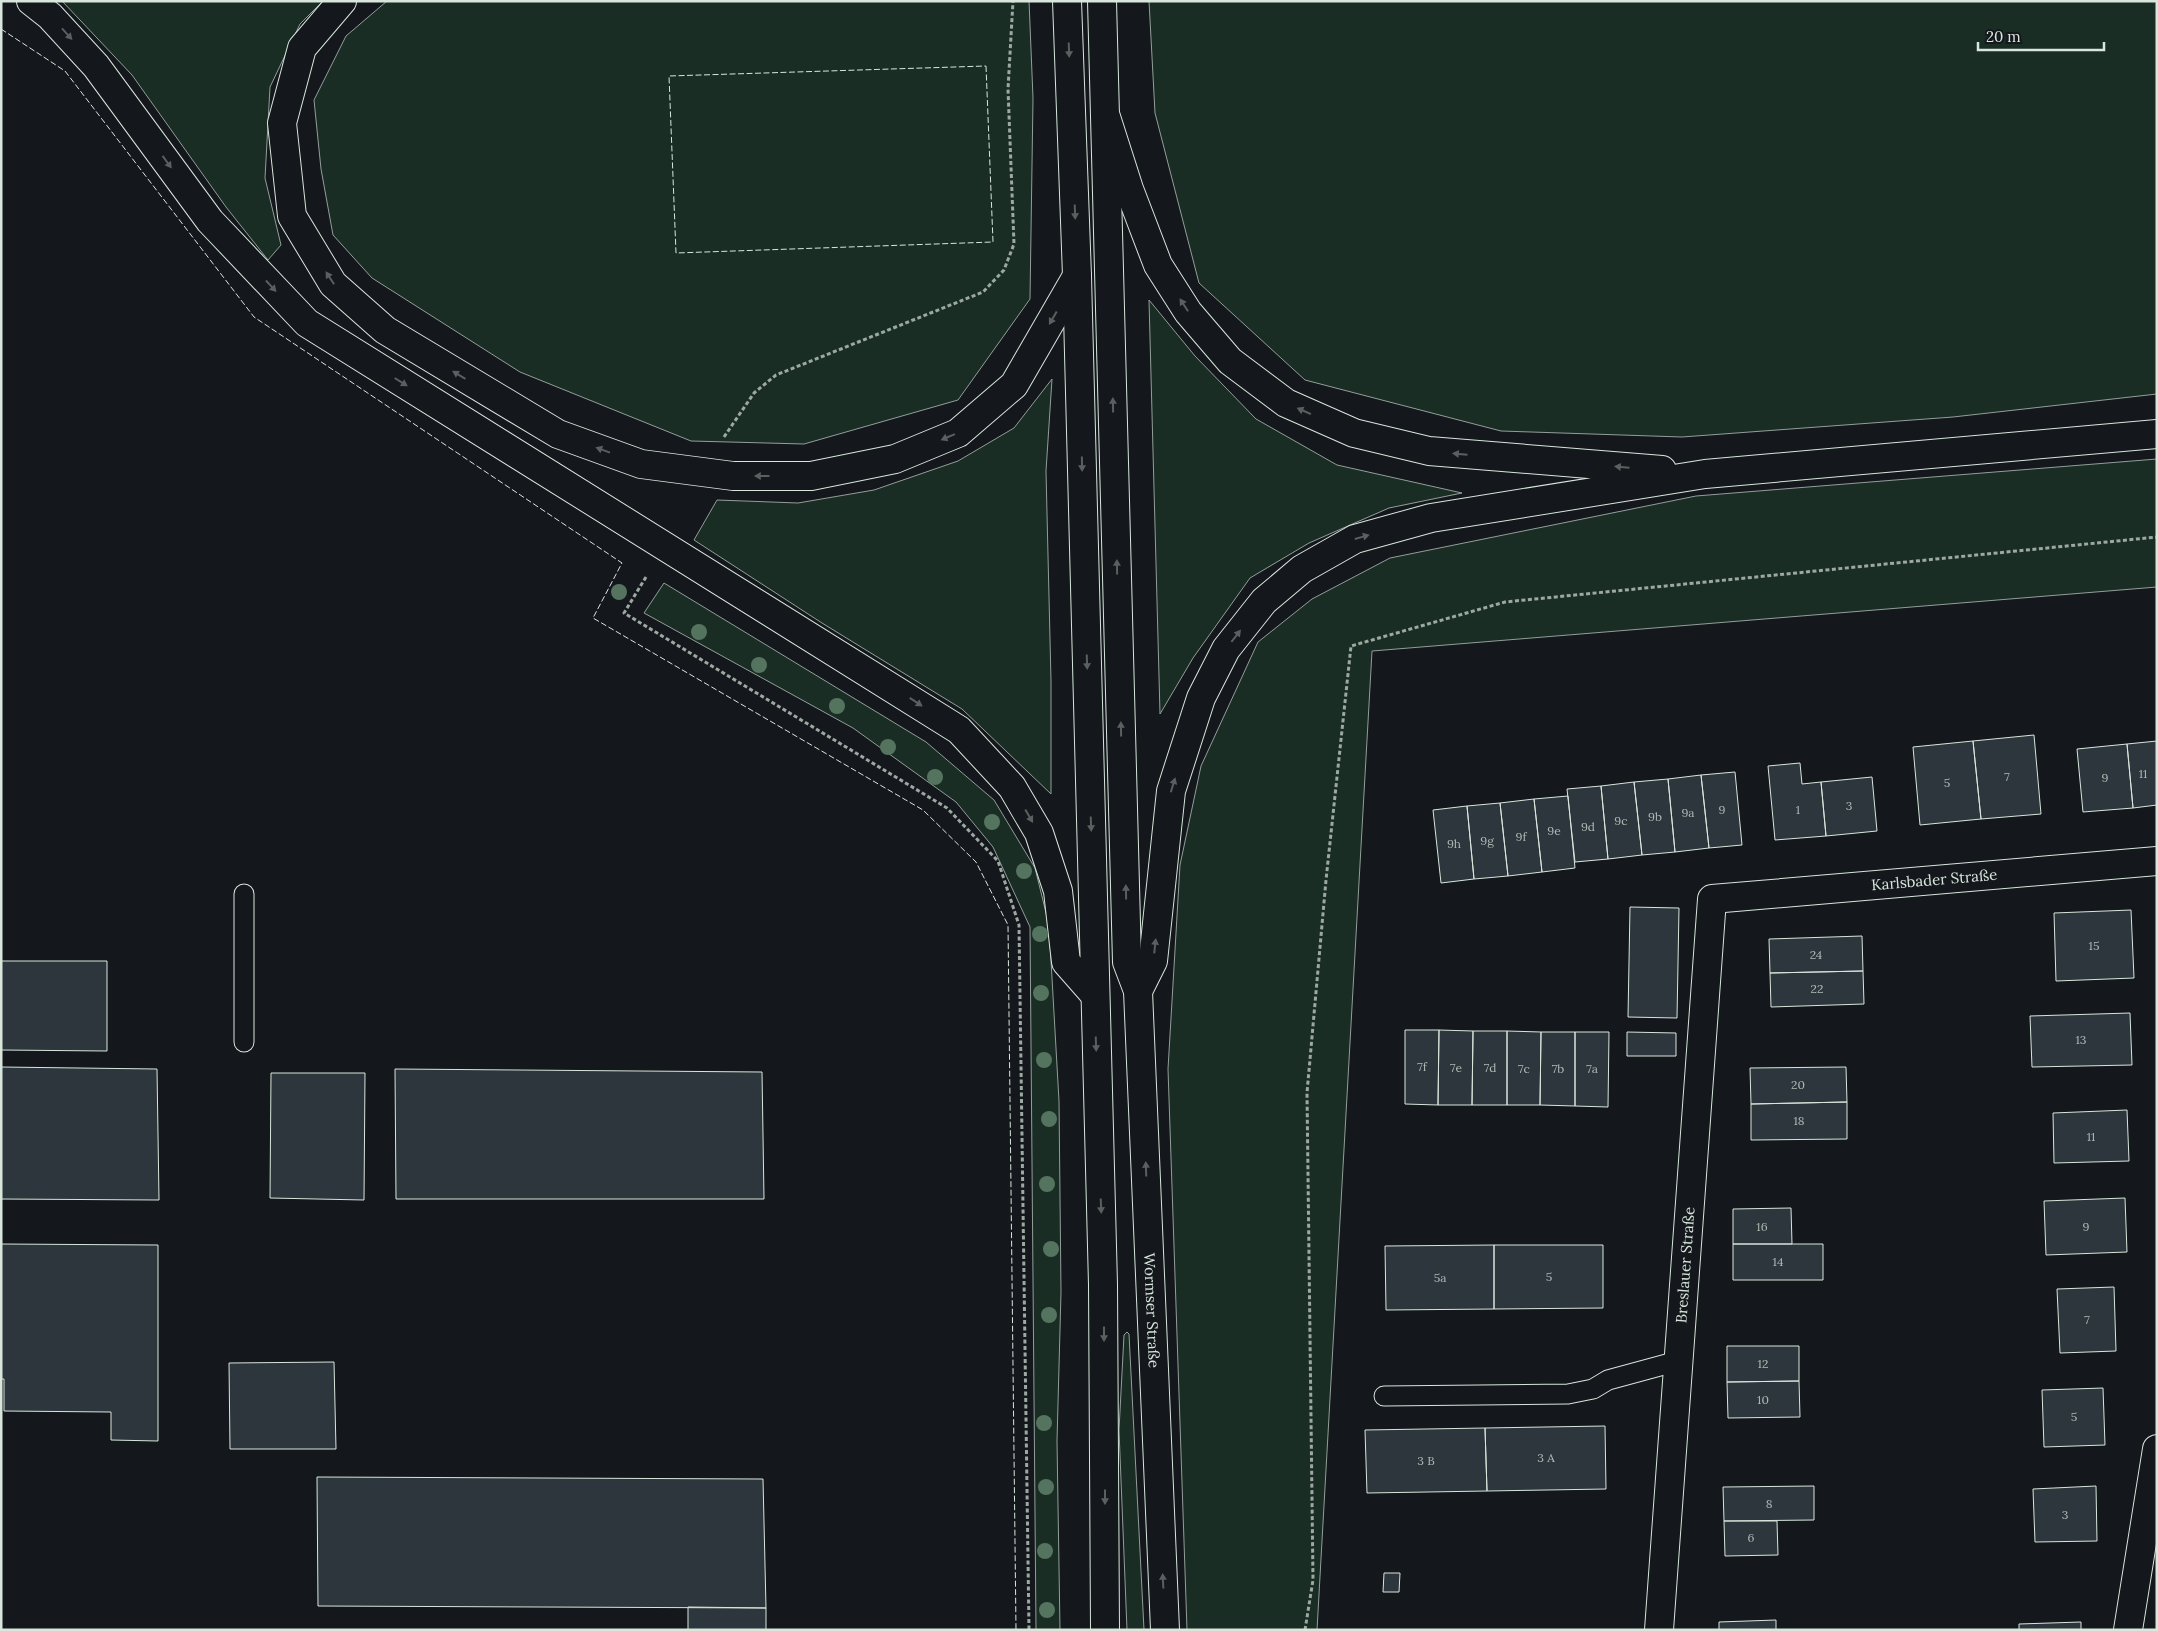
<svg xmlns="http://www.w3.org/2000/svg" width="2158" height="1631" font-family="Lora,serif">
	<rect width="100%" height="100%" fill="#14181c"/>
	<path fill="#1a2d24" stroke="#939e99" d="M62 1H323L300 24 270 87 265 178 281 245 268 260 226 207 132 75Z
		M387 1H1029L1033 98 1030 299 958 400 804 444 691 441 520 372 372 278 333 235 321 169 314 100 346 36Z
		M1149 1H2157V394L1953 417 1682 437 1501 431 1305 380 1199 283 1155 113Z
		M1149 300 1195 356 1256 419 1337 465 1462 493 1389 508 1309 543 1250 578 1193 658 1160 714Z
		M1052 379 1046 471 1051 681V794L962 709 822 623 694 540 717 500 798 503 874 490 958 461 1014 428Z
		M2157 459V587L1372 651 1317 1630H1187L1168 1069 1180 865 1201 766 1258 642 1312 599 1390 558 1696 496Z
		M664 583 926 742 994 800 1035 868 1049 925 1059 1101 1061 1292 1057 1441 1060 1630H1036L1030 927 993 847 956 802 853 728 644 613Z
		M1127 1332 1129 1334 1144 1630H1127L1119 1430 1124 1335Z"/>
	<path fill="#2c363c" stroke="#d8e6dc" d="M2034 735 2041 814 1981 819 1973 741Z
		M1973 741 1981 819 1920 825 1913 747Z
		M2157 741V805L2133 808 2127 744Z
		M2127 744 2133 808 2083 812 2077 749Z
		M1800 763 1802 784 1821 782 1826 836 1775 840 1768 766Z
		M1735 772 1742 845 1709 848 1701 775Z
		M1701 775 1709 848 1675 852 1668 779Z
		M1872 777 1877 831 1826 836 1821 782Z
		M1668 779 1675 852 1642 855 1634 782Z
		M1634 782 1642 855 1608 859 1601 786Z
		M1601 786 1608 859 1575 862 1567 789Z
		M1568 796 1575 868 1542 872 1534 799Z
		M1534 799 1542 872 1508 876 1500 803Z
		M1500 803 1508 876 1474 879 1467 806Z
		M1467 806 1474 879 1441 883 1433 810Z
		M1630 907 1679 908 1677 1018 1628 1017Z
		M2131 910 2134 978 2056 981 2054 913Z
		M1862 936 1863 971 1770 973 1769 939Z
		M1 961H107V1051L1 1050Z
		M1863 971 1864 1004 1771 1007 1770 973Z
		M2130 1013 2132 1065 2032 1067 2030 1016Z
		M1405 1030H1439L1438 1105 1405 1104Z
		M1439 1030 1473 1031 1472 1105H1438Z
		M1473 1031H1507V1105H1472Z
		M1507 1031 1541 1032 1540 1105H1507Z
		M1541 1032H1575V1106L1540 1105Z
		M1575 1032H1609L1608 1107 1575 1106Z
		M1627 1032 1676 1033V1056H1627Z
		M1 1067 157 1069 159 1200 1 1199Z
		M1846 1067 1847 1102 1751 1104 1750 1068Z
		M395 1069 762 1072 764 1199H396Z
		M271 1073H365L364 1200 270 1198Z
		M1847 1102V1139L1751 1140V1104Z
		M2127 1110 2129 1161 2054 1163 2053 1113Z
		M2125 1198 2127 1252 2046 1255 2044 1201Z
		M1791 1208 1792 1244H1733V1209Z
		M1 1244 158 1245V1441L111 1440V1412L4 1411V1379H1Z
		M1733 1244H1823V1280H1733Z
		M1494 1245V1309L1386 1310 1385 1246Z
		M1494 1245H1603V1308L1494 1309Z
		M2114 1287 2116 1351 2060 1353 2057 1289Z
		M1727 1346H1799V1381L1727 1382Z
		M334 1362 336 1449H230L229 1363Z
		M1799 1381 1800 1417 1728 1418 1727 1382Z
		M2103 1388 2105 1445 2044 1447 2042 1390Z
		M1605 1426 1606 1489 1487 1491 1485 1428Z
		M1485 1428 1487 1491 1367 1493 1365 1430Z
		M317 1477 763 1479 766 1608 318 1606Z
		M1814 1486V1520L1724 1521 1723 1487Z
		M2096 1486 2097 1541 2035 1542 2033 1489Z
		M1724 1521H1777L1778 1555 1725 1556Z
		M1384 1573H1400L1399 1592H1383Z
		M688 1607 766 1608V1630H688Z
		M1776 1620V1630H1719V1622Z
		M2081 1622V1630H2019V1624Z"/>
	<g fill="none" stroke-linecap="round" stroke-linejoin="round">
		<defs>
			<path id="service" d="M244 894V1042
				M1384 1396 1568 1394 1593 1389 1608 1380 1678 1361"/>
			<g id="minor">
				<path id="s1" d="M1659 1630 1712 899 2157 861"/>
				<path d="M2128 1630 2157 1449"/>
			</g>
			<g id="secondary">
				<path d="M1067 1 1077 276 1103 1285 1105 1630"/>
				<path id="s2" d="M1102 1 1127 962 1138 991 1165 1630"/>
			</g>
			<path id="motorway" d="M31 1 50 16 96 66 210 221 307 323 959 730 1012 787 1039 833 1058 891 1066 962 1095 995
				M342 1 302 48 282 123 292 216 333 284 385 330 558 434 641 464 733 476H811L895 459 958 433 1014 385 1077 276
				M1106 117 1129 189 1158 265 1188 312 1230 361 1286 403 1354 433 1429 451 1662 470
				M1138 991 1153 961 1171 791 1201 698 1226 649 1264 601 1302 569 1355 539 1431 518 1705 474 2157 434"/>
		</defs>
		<use href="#service" stroke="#d8e6dc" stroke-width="21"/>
		<use href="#minor" stroke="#d8e6dc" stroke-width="30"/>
		<use href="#secondary" stroke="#d8e6dc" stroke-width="30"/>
		<use href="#motorway" stroke="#d8e6dc" stroke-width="30"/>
		<path stroke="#9da8a2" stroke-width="3" stroke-dasharray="4 2.5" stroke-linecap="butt" d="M724 437 754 393 776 375 983 292 1004 270 1014 244 1008 89 1013 1
			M646 577 624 613 947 808 998 861 1019 925 1029 1630
			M1305 1630 1313 1580 1307 1093 1326 880 1351 646 1505 602 2157 537"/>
		<use href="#service" stroke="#14181c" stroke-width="19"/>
		<use href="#minor" stroke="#14181c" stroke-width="28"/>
		<use href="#secondary" stroke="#14181c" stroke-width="28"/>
		<use href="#motorway" stroke="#14181c" stroke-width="28"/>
		<path stroke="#d8e6dc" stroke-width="1" stroke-dasharray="6 2.5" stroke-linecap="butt" d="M1 29 65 71 254 317 622 563 593 618 923 810 976 862 1008 925 1016 1630
			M986 66 993 242 676 253 669 76Z"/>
	</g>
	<g fill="#55745f">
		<circle cx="619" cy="592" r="8"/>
		<circle cx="699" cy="632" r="8"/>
		<circle cx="759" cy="665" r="8"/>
		<circle cx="837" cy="706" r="8"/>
		<circle cx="888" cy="747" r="8"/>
		<circle cx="935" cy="777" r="8"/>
		<circle cx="992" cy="822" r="8"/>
		<circle cx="1024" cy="871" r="8"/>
		<circle cx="1040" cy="934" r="8"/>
		<circle cx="1041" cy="993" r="8"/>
		<circle cx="1044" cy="1060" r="8"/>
		<circle cx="1049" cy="1119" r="8"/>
		<circle cx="1047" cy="1184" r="8"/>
		<circle cx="1051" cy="1249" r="8"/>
		<circle cx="1049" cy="1315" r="8"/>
		<circle cx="1044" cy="1423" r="8"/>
		<circle cx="1046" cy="1487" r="8"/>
		<circle cx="1045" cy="1551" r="8"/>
		<circle cx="1047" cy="1610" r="8"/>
	</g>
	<defs><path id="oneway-solid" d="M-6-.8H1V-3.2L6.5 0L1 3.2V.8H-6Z" transform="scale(1.25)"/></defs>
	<g fill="#59605f">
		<use href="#oneway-solid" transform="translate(67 34) rotate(48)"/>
		<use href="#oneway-solid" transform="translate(1069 50) rotate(88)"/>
		<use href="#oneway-solid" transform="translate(167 162) rotate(54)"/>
		<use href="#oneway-solid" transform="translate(1075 212) rotate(88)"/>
		<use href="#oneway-solid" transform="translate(330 278) rotate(-123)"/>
		<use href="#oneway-solid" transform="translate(271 286) rotate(47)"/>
		<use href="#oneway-solid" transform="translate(1184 305) rotate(-123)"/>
		<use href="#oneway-solid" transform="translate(1053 318) rotate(120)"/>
		<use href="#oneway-solid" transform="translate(459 375) rotate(-149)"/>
		<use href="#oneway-solid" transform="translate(401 382) rotate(32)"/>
		<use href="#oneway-solid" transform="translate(1113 405) rotate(-91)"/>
		<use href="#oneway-solid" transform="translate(1304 411) rotate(-156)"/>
		<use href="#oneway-solid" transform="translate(948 437) rotate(157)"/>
		<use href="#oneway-solid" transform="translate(603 450) rotate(-160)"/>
		<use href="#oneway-solid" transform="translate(1460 454) rotate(-175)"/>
		<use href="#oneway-solid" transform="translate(1082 464) rotate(89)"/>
		<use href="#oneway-solid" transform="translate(1622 467) rotate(-175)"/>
		<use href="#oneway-solid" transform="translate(762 476) rotate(180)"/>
		<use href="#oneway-solid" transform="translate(1362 537) rotate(-16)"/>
		<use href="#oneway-solid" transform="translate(1117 567) rotate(-91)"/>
		<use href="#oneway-solid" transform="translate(1236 636) rotate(-52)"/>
		<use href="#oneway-solid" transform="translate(1087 662) rotate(88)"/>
		<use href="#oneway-solid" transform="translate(916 702) rotate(33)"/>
		<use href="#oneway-solid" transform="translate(1121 729) rotate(-91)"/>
		<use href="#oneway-solid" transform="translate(1173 785) rotate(-73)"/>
		<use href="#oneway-solid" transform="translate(1029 816) rotate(60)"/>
		<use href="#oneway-solid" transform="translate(1091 824) rotate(88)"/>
		<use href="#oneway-solid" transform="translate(1126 892) rotate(-91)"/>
		<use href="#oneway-solid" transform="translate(1155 946) rotate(-84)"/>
		<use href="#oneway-solid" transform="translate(1096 1044) rotate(88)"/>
		<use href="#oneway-solid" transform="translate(1146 1169) rotate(-92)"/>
		<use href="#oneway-solid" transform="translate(1101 1206) rotate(88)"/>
		<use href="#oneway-solid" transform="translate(1104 1334) rotate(90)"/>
		<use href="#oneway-solid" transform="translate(1105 1497) rotate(90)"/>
		<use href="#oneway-solid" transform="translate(1163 1581) rotate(-93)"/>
	</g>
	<g text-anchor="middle" stroke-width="4" stroke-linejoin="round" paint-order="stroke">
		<g font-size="12" fill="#adbab4">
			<text x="2143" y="778">11</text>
			<text x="2007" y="781">7</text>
			<text x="2105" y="782">9</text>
			<text x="1947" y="787">5</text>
			<text x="1849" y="810">3</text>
			<text x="1722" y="814">9</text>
			<text x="1798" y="814">1</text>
			<text x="1688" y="817">9a</text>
			<text x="1655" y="821">9b</text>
			<text x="1621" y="825">9c</text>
			<text x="1588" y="831">9d</text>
			<text x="1554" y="835">9e</text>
			<text x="1521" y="841">9f</text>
			<text x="1487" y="845">9g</text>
			<text x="1454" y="848">9h</text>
			<text x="2094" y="950">15</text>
			<text x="1816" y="959">24</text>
			<text x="1817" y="993">22</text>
			<text x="2081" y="1044">13</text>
			<text x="1422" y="1071">7f</text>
			<text x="1456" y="1072">7e</text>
			<text x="1490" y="1072">7d</text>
			<text x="1524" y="1073">7c</text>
			<text x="1558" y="1073">7b</text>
			<text x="1592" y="1073">7a</text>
			<text x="1798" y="1089">20</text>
			<text x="1799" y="1125">18</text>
			<text x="2091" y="1141">11</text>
			<text x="1762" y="1231">16</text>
			<text x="2086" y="1231">9</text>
			<text x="1778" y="1266">14</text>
			<text x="1549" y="1281">5</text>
			<text x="1440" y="1282">5a</text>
			<text x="2087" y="1324">7</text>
			<text x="1763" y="1368">12</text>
			<text x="1763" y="1404">10</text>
			<text x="2074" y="1421">5</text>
			<text x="1546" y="1462">3 A</text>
			<text x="1426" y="1465">3 B</text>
			<text x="1769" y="1508">8</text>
			<text x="2065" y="1519">3</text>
			<text x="1751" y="1542">6</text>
		</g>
		<g font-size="15" fill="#d8e6dc" stroke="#14181c">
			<text dy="5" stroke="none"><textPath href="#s1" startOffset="956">Karlsbader Straße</textPath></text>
			<text dy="5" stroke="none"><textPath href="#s1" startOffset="366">Breslauer Straße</textPath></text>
			<text dy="5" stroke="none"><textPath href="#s2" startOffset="1312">Wormser Straße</textPath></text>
		</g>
	</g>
	<rect width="2158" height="1631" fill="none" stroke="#d8e6dc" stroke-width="5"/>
	<path d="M1978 42v8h126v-8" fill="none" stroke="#d8e6dc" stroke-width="2.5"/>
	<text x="1986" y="42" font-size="15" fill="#d8e6dc" stroke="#14181c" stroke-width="4" paint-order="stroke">20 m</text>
</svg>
